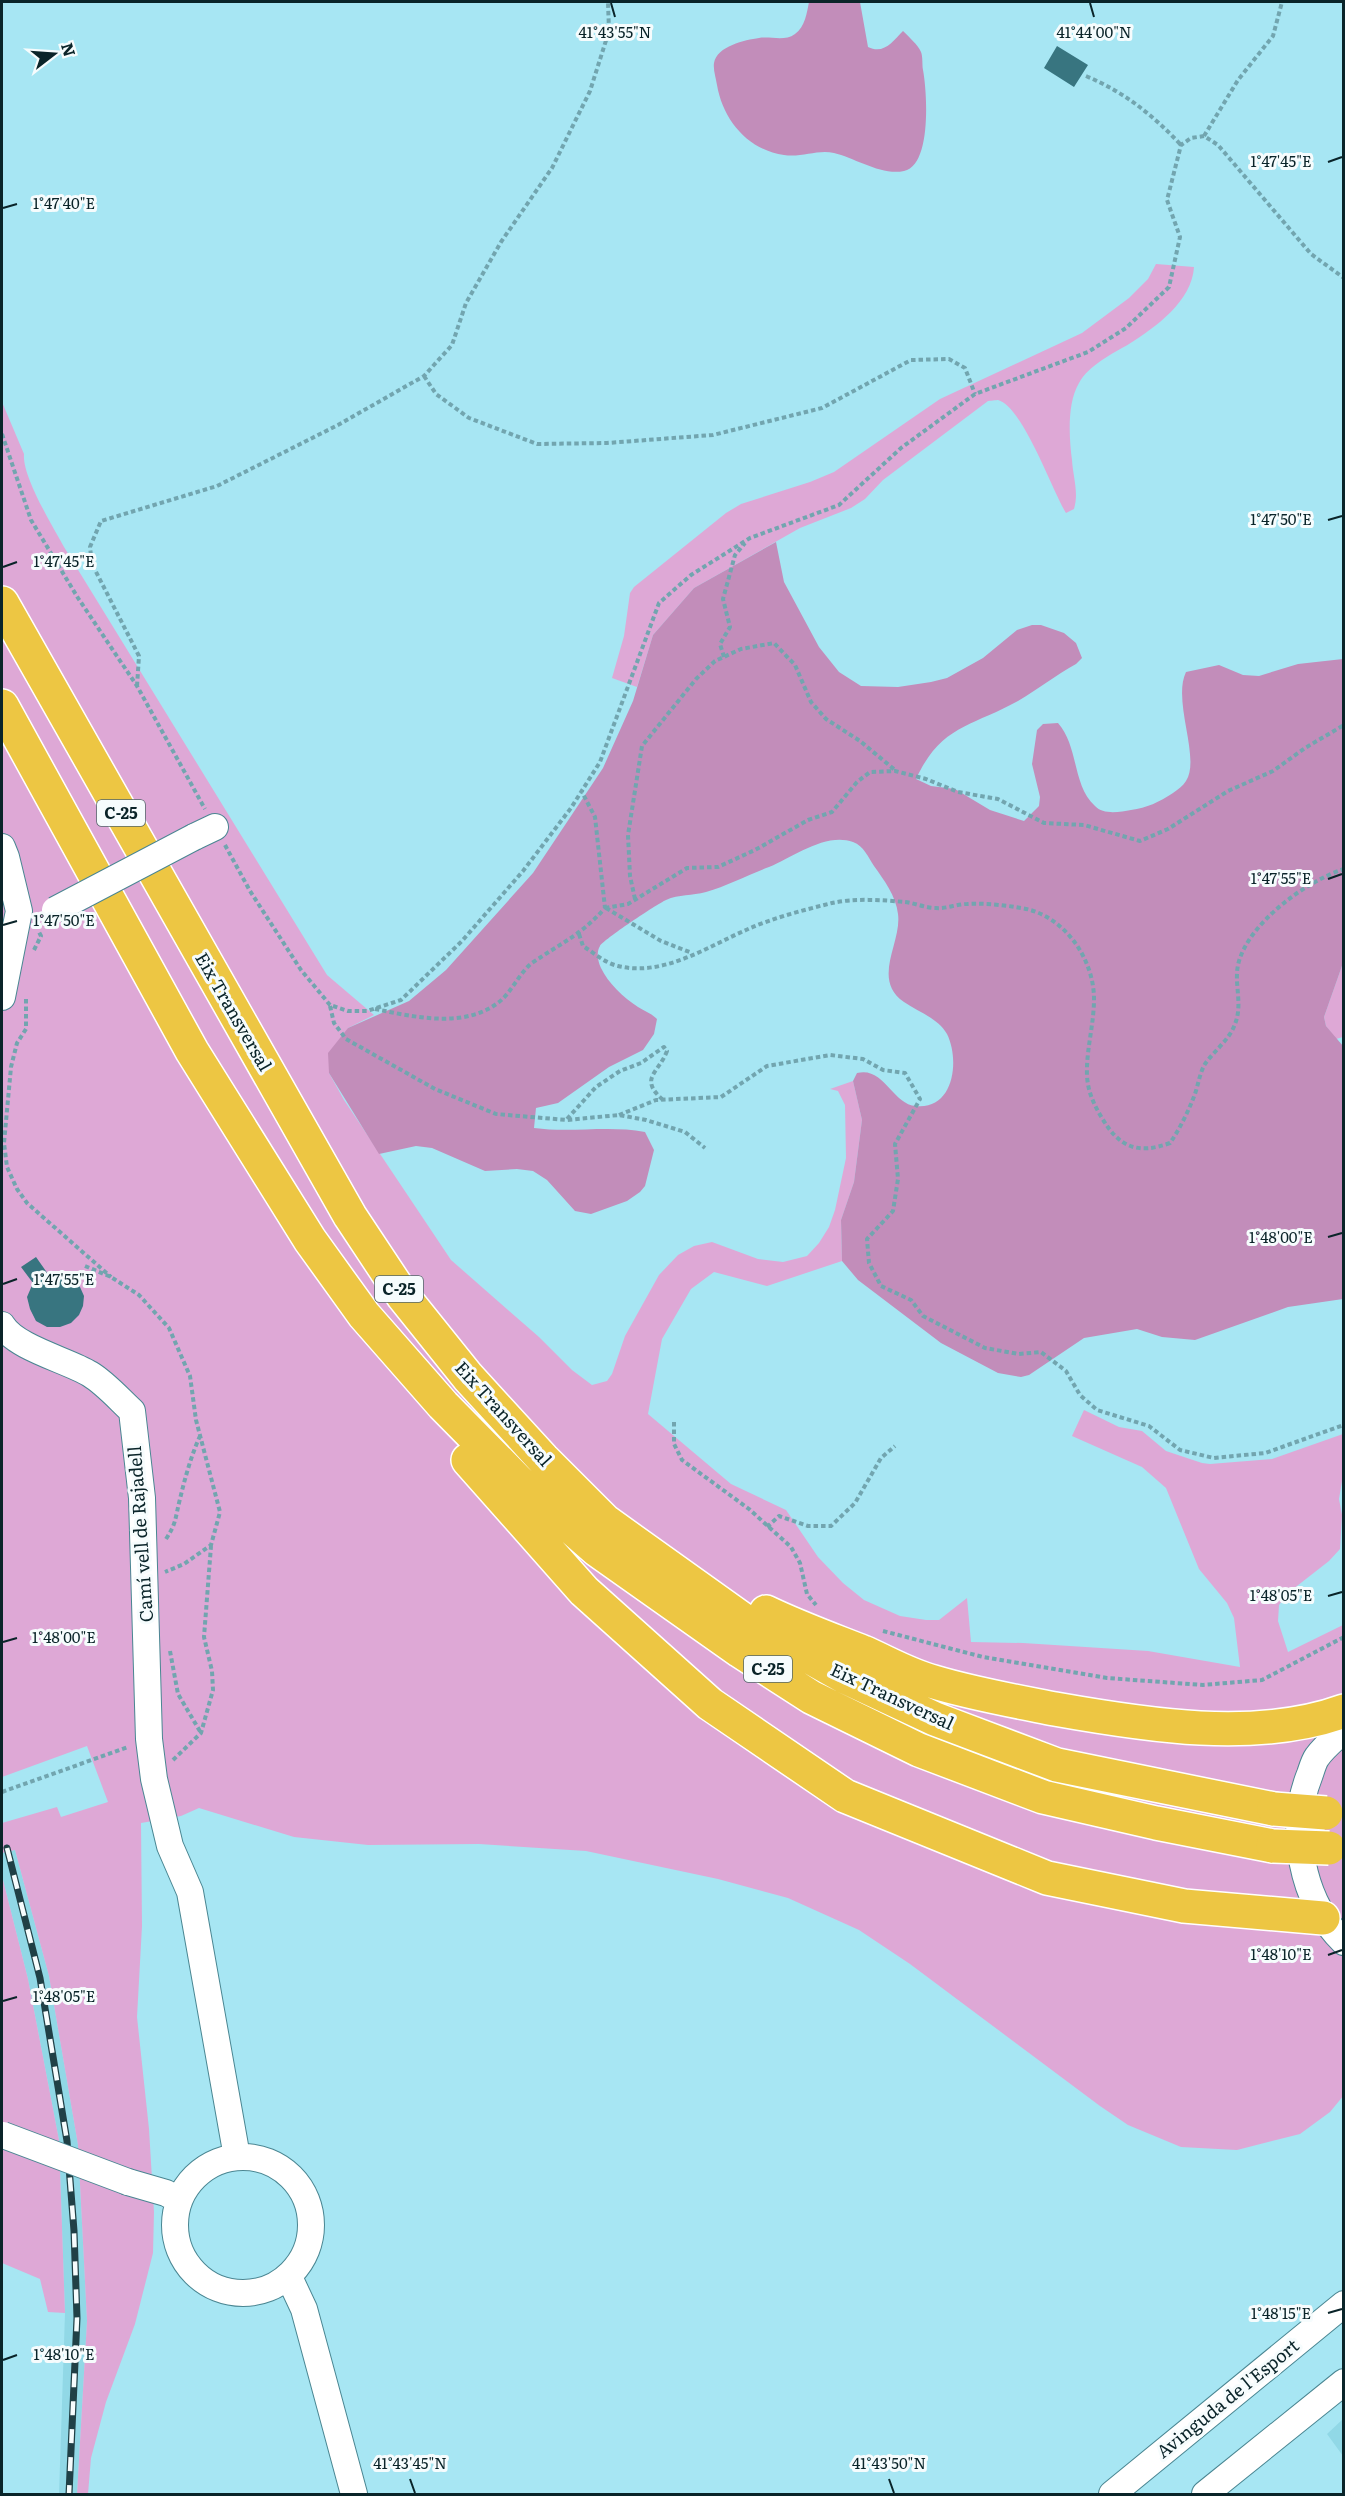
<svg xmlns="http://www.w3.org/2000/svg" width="1345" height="2496" font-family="Literata,serif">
	<rect width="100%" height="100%" fill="#a7e6f3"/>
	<path fill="#91d8e6" d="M15 1850 49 1976 78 2145 87 2321 77 2494H59L65 2313 59 2140 28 1979 2 1876V1853Z
		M1343 2419V2456L1327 2434Z"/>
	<path fill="#dea8d6" d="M1156 264 1194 267C1192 301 1156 327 1129 344 1112 354 1089 365 1079 383 1067 403 1069 437 1072 460 1073 477 1079 492 1074 509L1066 513C1052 490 1023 407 998 400 997 400 989 401 988 401L883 480 865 499 851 508 800 528 694 588 653 635 637 687 612 678 624 636 630 593 634 587 726 513 741 504 810 482 834 472 940 399 1082 333 1129 298 1148 279Z
		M2 402 24 454C22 476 52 525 64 547L327 975 374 1015 348 1028 329 1073 344 1100 451 1260 539 1337 572 1370 592 1385 607 1381 612 1374 625 1336 659 1275 678 1255 694 1246 712 1242 758 1259 783 1262 807 1256 819 1243 829 1227 835 1210 846 1158 845 1105 838 1091 830 1089 853 1081 862 1120 854 1182 841 1220 842 1261 767 1286 714 1272 691 1289 662 1339 648 1414 731 1484 786 1510 818 1557 843 1583 864 1600 900 1616 926 1620H939L967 1598 971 1642 1023 1643 1148 1651 1240 1667 1234 1618 1227 1603 1199 1569 1166 1488 1142 1467 1072 1436 1084 1410 1119 1427 1142 1431 1166 1451 1202 1463 1210 1464 1272 1459 1343 1434V1475L1339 1499 1342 1515 1340 1549 1329 1561 1288 1593 1279 1605 1278 1621 1288 1652 1343 1625 1344 2095 1330 2112 1300 2134 1237 2150 1181 2147 1128 2125 1100 2106 910 1964 859 1930 788 1898 718 1879 586 1851 479 1844 368 1845 294 1837 199 1808 181 1816 141 1823 142 1926 137 2017 149 2129 154 2212 153 2253 135 2324 106 2402 91 2458 88 2494H77L87 2321 78 2145 49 1976 15 1850 2 1853V1823L57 1807 61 1817 108 1802 87 1746 2 1777Z
		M1343 963V1037L1336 1039 1326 1026 1324 1017Z
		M2 1876 28 1979 59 2140 65 2313 48 2312 40 2279 2 2263Z"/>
	<path fill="#c28dba" d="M809 2H860L868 47C884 55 893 41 903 31 909 37 918 45 921 52 923 57 922 65 923 70 927 91 932 165 904 171 882 176 855 158 834 153 818 149 801 158 784 155 748 150 723 120 717 85 716 78 713 70 714 63 717 46 745 40 759 38 771 36 784 42 795 34 805 27 807 12 809 2Z
		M776 542 784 582 819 647 839 672 861 686 898 687 931 682 947 678 983 658 1017 630 1032 625H1041L1064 633 1076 643 1082 658 1076 664C1056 675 1038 689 1018 701 971 727 941 725 916 779L931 786 955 789 990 810 1024 821 1039 806 1040 797 1032 764 1037 730 1043 724 1058 723C1079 747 1072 785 1095 806 1103 815 1120 812 1131 810 1147 808 1159 802 1173 793 1178 789 1183 786 1186 781 1201 758 1172 701 1186 672L1219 665 1243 675 1259 676 1298 664 1343 659V963L1324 1017 1326 1026 1343 1046V1299L1288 1307 1195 1340 1162 1337 1137 1329 1084 1338 1029 1375 1021 1377 998 1373 941 1343 858 1280 842 1261 841 1220 854 1182 862 1120 853 1081 857 1073C884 1066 892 1104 916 1106 954 1110 960 1060 947 1034 938 1018 918 1012 904 1002 871 979 902 943 898 914 896 896 884 880 874 866 868 857 864 846 853 842 826 832 793 857 769 867 748 875 727 886 706 892 692 896 679 894 666 900 657 904 603 940 600 946 596 952 598 962 601 968 608 983 624 998 638 1007 644 1011 651 1013 657 1019L654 1034 643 1050 609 1067 558 1103 536 1108 534 1128C571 1133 609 1125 645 1132L654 1150 645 1186 640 1192 627 1201 591 1214 575 1211 547 1180 533 1171 517 1169 485 1171 432 1148 416 1146 379 1154 329 1073 328 1053 348 1028 409 1001 446 970 533 873 603 768 633 701 653 635 694 588Z"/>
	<path fill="#387580" d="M1057 46 1088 65 1074 87 1044 68Z
		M36 1257 48 1274H64L74 1280 80 1287 84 1296 83 1306 79 1315 71 1323 60 1327H47L36 1321 30 1309 27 1297 33 1283 21 1267Z"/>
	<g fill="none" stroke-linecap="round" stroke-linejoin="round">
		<defs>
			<path id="minor" d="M194 837 215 827
				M2 847 6 857 19 911 2 997
				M2 1325C16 1348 67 1360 90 1374 105 1383 119 1399 132 1411L142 1498 149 1739 154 1779 170 1846 190 1892 237 2157
				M1344 1730C1335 1738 1324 1747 1317 1757 1314 1761 1312 1768 1310 1774 1288 1828 1301 1901 1344 1942
				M175 2225a68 68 0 1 1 136 0a68 68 0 1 1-136 0Z
				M128 2182 166 2193 179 2200
				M289 2277 304 2309 354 2494
				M1112 2494 1344 2304
				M1205 2494 1344 2382"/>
			<path id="highway" d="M2 603 350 1216 403 1296 468 1377 543 1459 605 1521 742 1619 843 1676 935 1719 1057 1765 1274 1809
				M2 706 192 1051 310 1240 364 1315 443 1405 519 1482 597 1550 740 1651 811 1697 919 1750 1043 1797 1156 1823 1273 1846
				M468 1460 584 1591 710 1704 845 1796 1047 1878 1184 1906 1323 1918
				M766 1612C797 1627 830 1639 863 1652 886 1662 910 1676 934 1682 974 1694 1014 1701 1055 1709 1145 1725 1256 1743 1344 1711"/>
		</defs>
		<use href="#minor" stroke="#4a8692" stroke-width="28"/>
		<use href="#highway" stroke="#fff" stroke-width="36"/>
		<path stroke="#72a5af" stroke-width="4" stroke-dasharray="4.5 3" stroke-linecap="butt" d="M1086 76C1124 92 1153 115 1181 145
			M1204 136 1238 80 1273 36 1282 2
			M424 376 436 394 469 418 537 444 607 443 713 435 822 408 911 360 949 359 965 368 975 394
			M2 434 31 520 78 598 137 686 205 809
			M724 657 720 644 730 627 723 599 735 555 745 543
			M137 686 139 656 92 564 90 547 101 521 217 486 338 425 424 376 452 345 466 303 501 242 552 168 590 91 609 31 608 2
			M225 845 250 891 301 970 330 1005 348 1011H367L401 1000 462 941 523 871 571 808 600 762 659 603 691 575 750 538 839 505 901 448 975 394 1088 352 1126 328 1169 287 1180 237 1167 200 1181 145 1191 138 1204 136 1218 145 1311 254 1344 278
			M635 899 630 876 628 835 642 746 696 679 715 661 741 649 774 643 795 665 811 702 826 719 860 741 895 770
			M605 908 628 904 687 868 718 867 755 850 808 820 832 812 857 782 870 772 895 771 926 779 958 792 998 799 1044 823 1084 825 1140 841 1168 829 1228 791 1273 771 1305 748 1344 725
			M606 908 661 941 692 953
			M579 934 583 946C594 953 605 963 618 966 663 977 707 947 746 930 772 918 804 910 832 903 854 898 883 900 905 902 915 903 925 908 936 908 946 909 957 904 967 904 985 903 1004 905 1021 908 1063 914 1094 958 1094 999 1094 1025 1086 1050 1087 1076 1088 1092 1094 1105 1102 1118 1119 1147 1137 1155 1170 1143 1179 1130 1187 1114 1193 1099 1198 1088 1199 1074 1205 1064 1214 1051 1230 1039 1235 1024 1243 1004 1234 985 1238 965 1247 924 1306 881 1344 869
			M34 950 41 936 38 930
			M26 999V1029L17 1043 11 1067 4 1143 7 1167 17 1189 27 1203 111 1277
			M330 1006 334 1023 346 1039 435 1089 496 1114 567 1120 619 1115 646 1120 685 1132 705 1148
			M375 1009C415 1017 464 1029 499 1002 512 992 519 973 532 963 561 943 580 936 605 908L595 817 582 792
			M619 1115 656 1100 721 1097 767 1066 830 1055 863 1059 883 1070 905 1073 920 1099 895 1144 898 1179 893 1211 867 1239 869 1263 881 1286 911 1300 923 1316 985 1348 1019 1354 1041 1352 1066 1371 1080 1395 1097 1410 1149 1426 1180 1450 1214 1458 1265 1453 1344 1425
			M567 1119 596 1087 620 1071 641 1063 664 1047 667 1051C659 1073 638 1078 663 1100
			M85 1266 111 1277 139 1295 169 1328 190 1376 196 1420 220 1512 211 1545 184 1564 165 1572
			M674 1422V1444L682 1460 749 1509 791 1547 800 1563 807 1594 816 1605
			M767 1527 779 1516 808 1526H831L855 1503 881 1458 895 1446
			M166 1539C177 1522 175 1518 180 1499 185 1478 191 1456 200 1436
			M883 1631 983 1657 1107 1678 1203 1685 1262 1680 1344 1637
			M170 1651 178 1694 201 1733
			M173 1760 201 1733 213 1690 212 1671 204 1637 211 1546
			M2 1792 128 1747"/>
		<use href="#minor" stroke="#fff" stroke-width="26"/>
		<use href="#highway" stroke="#edc643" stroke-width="33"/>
		<defs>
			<path id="rail" d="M7 1848 40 1978 67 2141 74 2231 77 2318 69 2494"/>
		</defs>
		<use href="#rail" stroke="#204046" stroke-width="7"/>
		<use href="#rail" stroke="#f6fcfd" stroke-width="4.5" stroke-dasharray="14" stroke-linecap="butt"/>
		<defs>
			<path id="minor-bridge" d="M55 910 194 837
				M3 2135 128 2182"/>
			<path id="highway-bridge" d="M1274 1809 1326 1813
				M1273 1846 1329 1848"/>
		</defs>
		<use href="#minor-bridge" stroke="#4a8692" stroke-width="28" stroke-linecap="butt"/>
		<use href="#highway-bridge" stroke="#fff" stroke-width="36" stroke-linecap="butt"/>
		<use href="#minor-bridge" stroke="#fff" stroke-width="26"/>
		<use href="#highway-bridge" stroke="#edc643" stroke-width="33"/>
	</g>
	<path fill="none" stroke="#0a2429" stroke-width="2" d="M611 3 615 17M1090 3 1094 17M1328 162 1342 157M3 208 17 204M1328 520 1342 516M3 567 17 562M1328 879 1342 874M3 925 17 921M1328 1237 1342 1233M3 1284 17 1279M1328 1596 1342 1592M3 1642 17 1638M1328 1955 1342 1950M3 2001 17 1997M1328 2313 1342 2309M3 2360 17 2355M410 2479 415 2493M889 2479 894 2493"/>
	<g text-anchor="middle" stroke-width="6" stroke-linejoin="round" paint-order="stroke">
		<g fill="#f6fcfd" stroke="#516569" stroke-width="1.5">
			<rect x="97" y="800" width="48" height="26" rx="4.5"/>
			<rect x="375" y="1276" width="48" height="26" rx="4.5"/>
			<rect x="744" y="1656" width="48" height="26" rx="4.5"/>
		</g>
		<g font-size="16" font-weight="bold" fill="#0a2429">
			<text x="121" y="819">C-25</text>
			<text x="399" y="1295">C-25</text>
			<text x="768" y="1675">C-25</text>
		</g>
		<g font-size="18" fill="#0a2429" stroke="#f6fcfd">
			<text transform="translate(233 1012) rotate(60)" y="6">Eix Transversal</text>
			<text transform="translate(503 1414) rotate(48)" y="6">Eix Transversal</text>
			<text transform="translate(141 1534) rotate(-94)" y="6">Camí vell de Rajadell</text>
			<text transform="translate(892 1697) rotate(25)" y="6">Eix Transversal</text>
			<text transform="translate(1228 2399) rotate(-39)" y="6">Avinguda de l'Esport</text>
		</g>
	</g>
	<g font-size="15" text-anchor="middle" fill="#0a2429" stroke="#f6fcfd" stroke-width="6" stroke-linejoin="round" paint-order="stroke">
		<text x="615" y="38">41°43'55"N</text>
		<text x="1094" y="38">41°44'00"N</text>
		<text x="1281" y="167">1°47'45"E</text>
		<text x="64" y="209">1°47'40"E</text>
		<text x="1281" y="525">1°47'50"E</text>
		<text x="64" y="567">1°47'45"E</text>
		<text x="1281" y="884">1°47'55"E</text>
		<text x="64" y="926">1°47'50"E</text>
		<text x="1281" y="1243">1°48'00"E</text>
		<text x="64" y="1285">1°47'55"E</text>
		<text x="1281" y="1601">1°48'05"E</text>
		<text x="64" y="1643">1°48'00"E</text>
		<text x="1281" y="1960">1°48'10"E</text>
		<text x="64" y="2002">1°48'05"E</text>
		<text x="1281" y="2319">1°48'15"E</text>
		<text x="64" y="2360">1°48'10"E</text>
		<text x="410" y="2469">41°43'45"N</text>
		<text x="889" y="2469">41°43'50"N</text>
	</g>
	<rect width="1345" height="2496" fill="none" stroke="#0a2429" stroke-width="6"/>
	<g transform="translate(54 54) rotate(73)" stroke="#f6fcfd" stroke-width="4.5" paint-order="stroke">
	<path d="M0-4.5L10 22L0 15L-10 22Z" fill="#0a2429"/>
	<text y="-9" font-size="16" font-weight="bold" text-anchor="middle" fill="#0a2429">N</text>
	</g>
</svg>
